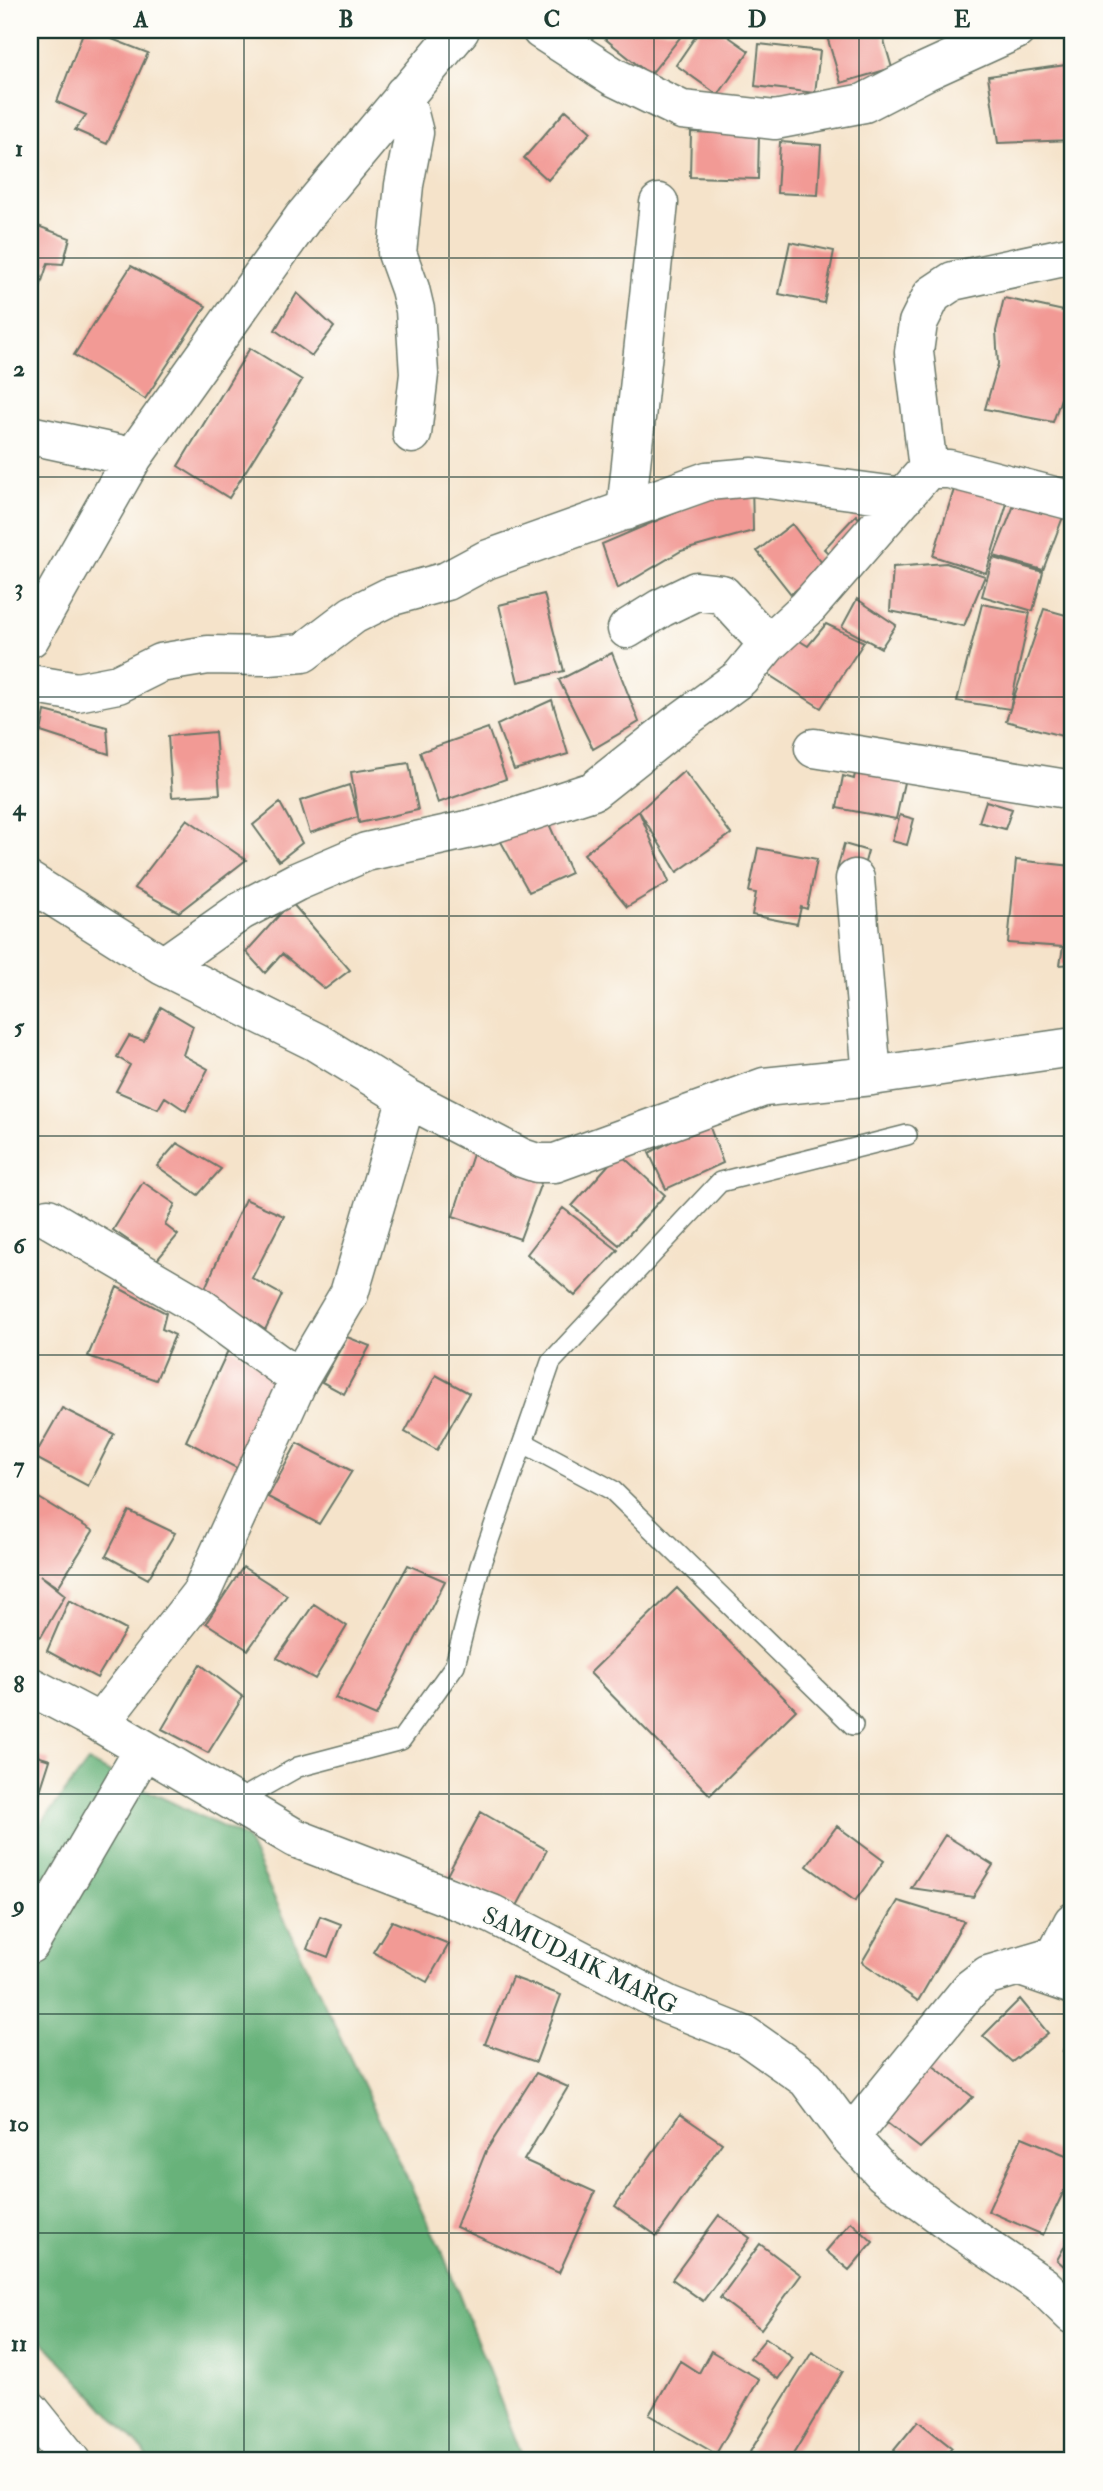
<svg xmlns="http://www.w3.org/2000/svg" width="1103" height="2491" font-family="'IM FELL Double Pica',serif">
	<rect width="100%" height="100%" fill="#fdfcf7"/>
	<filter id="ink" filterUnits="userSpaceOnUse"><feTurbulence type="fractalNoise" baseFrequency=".0143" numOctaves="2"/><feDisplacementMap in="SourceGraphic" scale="14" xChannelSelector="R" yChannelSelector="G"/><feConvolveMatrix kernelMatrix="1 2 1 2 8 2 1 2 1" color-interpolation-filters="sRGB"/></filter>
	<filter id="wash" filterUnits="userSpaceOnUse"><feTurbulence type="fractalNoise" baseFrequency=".00686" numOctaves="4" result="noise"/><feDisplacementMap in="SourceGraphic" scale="28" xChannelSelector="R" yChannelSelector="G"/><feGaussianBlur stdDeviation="1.57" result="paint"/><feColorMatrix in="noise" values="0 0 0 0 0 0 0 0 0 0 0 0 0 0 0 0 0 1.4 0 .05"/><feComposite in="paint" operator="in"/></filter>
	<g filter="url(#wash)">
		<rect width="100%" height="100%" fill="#f5e3ca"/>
		<path fill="#68b27a" stroke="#447857" stroke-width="2" d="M88 1762 246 1838 443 2254 524 2461H148L144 2451 30 2327V1838Z"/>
		<g id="blocks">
			<path fill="#f29a95" d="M84 30H89L148 53 107 144 75 130 86 115 57 102Z
				M609 30H686L650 75 603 37Z
				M700 30H719L749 51 718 95 676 65Z
				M825 30H881L892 68 841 83Z
				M759 44 820 51 815 93 755 86Z
				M1073 64V140L998 143 988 76Z
				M566 110 591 132 548 180 524 158Z
				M691 132 759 134 758 179 690 177Z
				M780 142 821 145 818 195 777 193Z
				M30 223 70 238 63 264 48 263 40 287 30 284Z
				M790 242 834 251 824 303 779 294Z
				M131 266 206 306 145 399 74 355Z
				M297 293 334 327 312 356 275 330Z
				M1004 298 1073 313V349L1067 381 1053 422 985 409 998 364 996 331Z
				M250 348 302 380 229 498 178 466Z
				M752 480 753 531 681 551 617 589 602 544Z
				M957 480 1009 497 986 573 933 556Z
				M1018 495 1066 509 1043 570 994 556Z
				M856 515 868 529 839 564 824 549Z
				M792 524 825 567 791 594 757 551Z
				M993 558 1043 572 1033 611 982 596Z
				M946 563 985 576 964 626 890 611 893 567Z
				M544 594 564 671 518 682 499 605Z
				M857 599 896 625 881 648 842 627Z
				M982 604 1030 613 1010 709 1044 609 1073 617V739L1006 721 1010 709 957 701Z
				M826 624 864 642 821 708 766 673 795 638 808 646Z
				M612 653 639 722 593 749 559 680Z
				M552 700 568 754 514 770 497 725Z
				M45 711 107 727 109 754 41 732Z
				M488 728 506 779 438 803 420 752Z
				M215 732 220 794 172 797 168 736Z
				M409 763 418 810 359 823 358 817 310 833 300 801 349 785 358 816 351 772Z
				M857 763 906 773 896 819 837 808 843 776 854 779Z
				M684 771 731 834 677 872 639 811 669 882 627 907 584 854 639 811Z
				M986 801 1012 809 1005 829 979 822Z
				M280 803 302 843 279 861 253 825Z
				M545 815 571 873 529 892 500 840Z
				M900 815 914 819 907 845 892 841Z
				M187 819 246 860 179 912 134 888Z
				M844 844 868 851 861 877 837 870Z
				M758 848 817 859 807 909 801 907 797 924 752 915 756 893 749 892Z
				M1016 860 1072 866 1066 921 1073 886V964L1060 965 1063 947 1008 943Z
				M291 902 350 970 325 989 282 954 265 973 246 952Z
				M161 1007 193 1026 183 1055 208 1069 186 1111 165 1097 158 1109 116 1091 130 1065 117 1057 129 1036 144 1041Z
				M708 1122 723 1163 666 1189 649 1153Z
				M177 1143 221 1169 198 1195 157 1166Z
				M475 1148 545 1172 520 1239 453 1216Z
				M30 1151 38 1155 30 1173Z
				M619 1153 665 1195 619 1245 572 1206Z
				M143 1182 175 1204 165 1225 178 1235 157 1260 113 1230Z
				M245 1199 284 1216 252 1278 282 1295 265 1330 201 1297Z
				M563 1208 618 1250 575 1296 527 1254Z
				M117 1287 166 1313 162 1329 175 1335 156 1380 88 1356Z
				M347 1337 370 1346 344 1394 322 1382Z
				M230 1346 286 1383 240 1470 186 1441Z
				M436 1375 469 1393 437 1450 405 1432Z
				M62 1408 114 1434 88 1486 34 1457Z
				M297 1443 352 1471 319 1524 268 1497Z
				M39 1498 93 1531 58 1587 40 1575 65 1595 41 1637 30 1631V1511Z
				M129 1511 175 1533 148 1579 106 1556Z
				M408 1565 445 1581 376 1716 335 1698Z
				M243 1567 287 1595 248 1650 206 1623Z
				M677 1588 796 1710 710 1795 590 1673Z
				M69 1600 126 1630 97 1678 47 1651Z
				M314 1604 347 1626 315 1679 277 1658Z
				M200 1664 243 1697 208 1753 162 1729Z
				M30 1754 50 1760 30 1822Z
				M481 1812 547 1850 517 1906 447 1875Z
				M837 1826 884 1861 855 1901 807 1866Z
				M945 1835 993 1865 973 1897 911 1888Z
				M898 1901 964 1921 918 2001 862 1962Z
				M320 1916 341 1924 328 1957 307 1949Z
				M392 1921 449 1944 427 1982 373 1952Z
				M512 1977 561 1995 536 2062 485 2044Z
				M1020 1999 1048 2033 1012 2062 983 2036Z
				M1073 2022V2053L1063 2051Z
				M932 2065 973 2097 920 2148 883 2120Z
				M536 2073 568 2087 524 2160 595 2192 559 2273 456 2227 486 2151Z
				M680 2114 722 2143 657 2236 615 2206Z
				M1022 2137 1073 2158V2172L1043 2235 988 2211Z
				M719 2215 750 2238 703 2301 672 2279Z
				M851 2222 873 2242 849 2270 826 2251Z
				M1073 2231V2274L1057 2260Z
				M760 2244 801 2275 761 2329 720 2298Z
				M766 2338 793 2358 778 2379 750 2358Z
				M711 2351 759 2379 716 2454 649 2415 680 2361 699 2373Z
				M812 2352 843 2371 789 2461H766L750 2452Z
				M918 2421 952 2448 941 2461H885Z"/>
		</g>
	</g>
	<g filter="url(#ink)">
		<use href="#blocks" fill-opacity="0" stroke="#6a7768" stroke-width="2"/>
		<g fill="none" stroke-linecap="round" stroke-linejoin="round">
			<defs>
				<path id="lane" d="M524 1443 612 1490 853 1725
					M234 1803 298 1767 401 1740 455 1665 480 1566 551 1362 720 1182 907 1135"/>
				<path id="street" d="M541 30 614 77 682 110 775 120 864 103 926 71 1016 30
					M404 94 414 133 404 185 397 253 410 289 415 310 419 374 412 434
					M30 435 133 457
					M928 469 914 352 918 323 932 295 953 281 1073 255
					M626 511 659 203
					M627 629 661 608 696 591 722 594 768 644
					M30 638 133 457 303 218 460 30
					M30 684 77 692 118 684 160 663 208 655 269 656 303 653 353 615 389 597 447 581 486 560 707 481 753 477 904 497
					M814 748 1073 790
					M855 879 872 1076
					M30 882 163 966 316 1042 407 1098 522 1158 537 1163H555L764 1087 872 1076 1073 1047
					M163 966 241 911 296 882 366 852 489 825 593 791 676 725 740 678 768 644 807 608 928 469H949L1073 501
					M48 1218 200 1307 299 1379
					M30 1686 100 1723 295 1838 492 1914 668 2005 746 2036 807 2079 850 2137 883 2173 952 2224 1043 2286 1073 2315
					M100 1723 201 1593 299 1379 349 1294 407 1098
					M30 1944 144 1749
					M1018 1966 1073 1985
					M850 2137 971 1988 988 1975 1056 1955 1073 1922
					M30 2410 71 2461"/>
			</defs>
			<use href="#lane" stroke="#6a7768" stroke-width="22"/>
			<use href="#street" stroke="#6a7768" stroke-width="41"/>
			<use href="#lane" stroke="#fff" stroke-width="19"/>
			<use href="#street" stroke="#fff" stroke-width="38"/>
		</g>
	</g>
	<path fill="none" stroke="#1f3d34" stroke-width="2" stroke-opacity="0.55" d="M244 30V2461M449 30V2461M654 30V2461M859 30V2461M30 258H1073M30 477H1073M30 697H1073M30 916H1073M30 1136H1073M30 1355H1073M30 1575H1073M30 1794H1073M30 2014H1073M30 2233H1073"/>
	<g text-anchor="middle" stroke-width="5" stroke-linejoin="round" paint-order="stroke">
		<g font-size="24" fill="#1f3d34" stroke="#fdfcf7">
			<text transform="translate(580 1960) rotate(26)" y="8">SAMUDAIK MARG</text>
		</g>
	</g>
	<rect width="1103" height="2491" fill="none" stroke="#fdfcf7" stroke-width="77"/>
	<rect x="38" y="38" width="1026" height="2414" fill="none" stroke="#1f3d34" stroke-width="2.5"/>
	<g font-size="23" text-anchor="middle" font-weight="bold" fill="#1f3d34">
		<text x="141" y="27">A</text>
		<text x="346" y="27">B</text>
		<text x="552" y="27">C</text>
		<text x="757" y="27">D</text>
		<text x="962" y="27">E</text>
		<text x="19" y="156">1</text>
		<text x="19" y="376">2</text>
		<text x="19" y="595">3</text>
		<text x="19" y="815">4</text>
		<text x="19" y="1034">5</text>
		<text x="19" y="1253">6</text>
		<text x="19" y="1473">7</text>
		<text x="19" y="1692">8</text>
		<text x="19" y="1912">9</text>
		<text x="19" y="2131">10</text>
		<text x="19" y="2351">11</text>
	</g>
</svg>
